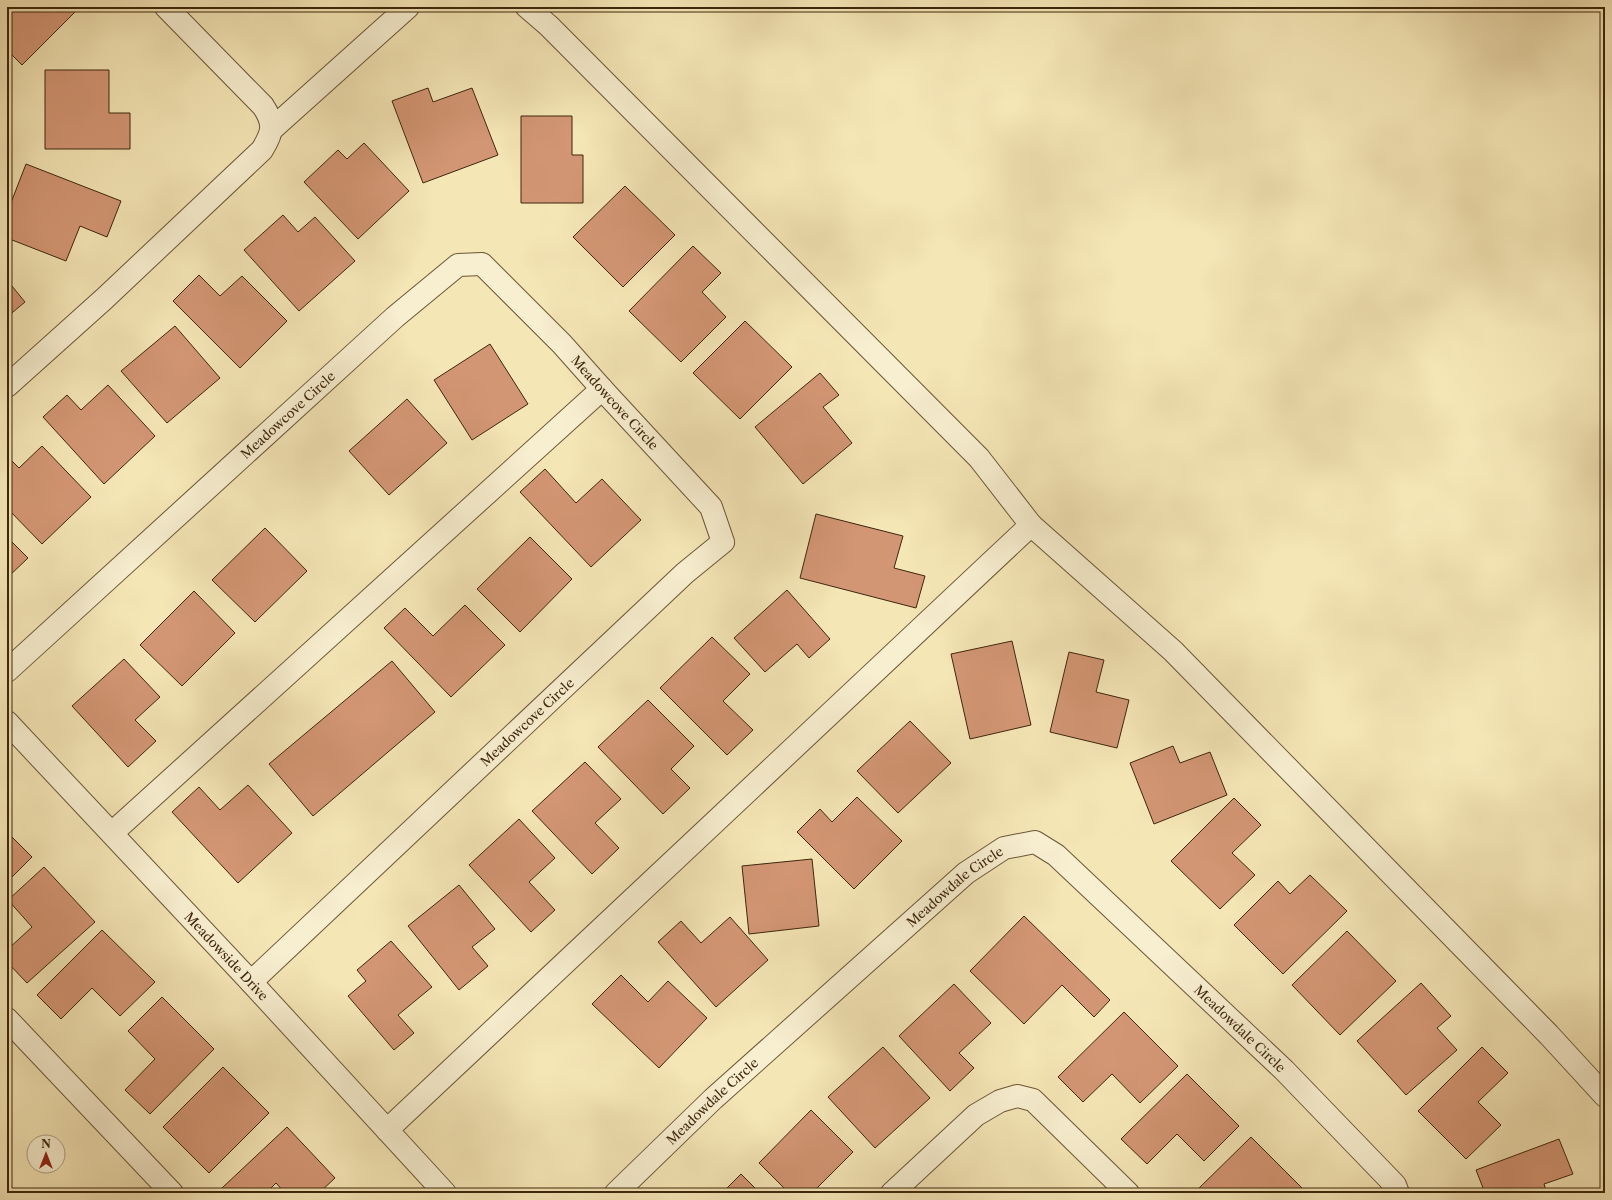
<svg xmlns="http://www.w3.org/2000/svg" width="1612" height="1200" font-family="'Libre Caslon Text',serif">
	<rect width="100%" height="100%" fill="#f5e6b6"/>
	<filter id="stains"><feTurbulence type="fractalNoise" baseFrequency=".005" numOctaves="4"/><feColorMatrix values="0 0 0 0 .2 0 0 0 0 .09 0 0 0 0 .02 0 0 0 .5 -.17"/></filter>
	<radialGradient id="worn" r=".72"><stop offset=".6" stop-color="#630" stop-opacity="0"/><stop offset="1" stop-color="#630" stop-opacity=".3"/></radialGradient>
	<path fill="#d39674" stroke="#3d260c" d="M7 7H80L22 65 7 50Z
		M45 70H109V113H130V149H45Z
		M428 88 433 102 472 88 498 155 423 183 392 101Z
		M521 116H572V155H583V203H521Z
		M364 143 409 191 358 239 304 182 338 150 347 159Z
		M26 164 121 201 107 237 80 226 66 261 7 238V213Z
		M625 186 675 235 623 287 573 237Z
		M283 215 298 232 315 217 355 261 299 311 244 250Z
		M693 246 721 273 702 292 726 317 681 362 629 311Z
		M199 275 220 296 242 276 287 321 240 368 173 301Z
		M7 280 25 302 7 317Z
		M745 321 792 367 740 419 693 373Z
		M175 326 220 378 167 423 121 371Z
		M490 344 528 404 472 440 434 380Z
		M820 373 839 395 823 407 852 443 803 484 755 427Z
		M108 385 155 436 104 484 43 417 67 395 81 410Z
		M407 399 447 443 389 495 349 451Z
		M42 446 91 497 42 544 7 508V458L8 457 19 468Z
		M545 469 576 503 602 479 641 520 591 567 520 492Z
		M816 514 903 536 894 568 925 576 916 608 800 578Z
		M265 528 307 571 255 622 212 580Z
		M7 537 28 558 7 578Z
		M530 537 572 579 520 632 477 589Z
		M787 590 830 639 809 658 797 644 765 672 734 638Z
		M194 591 235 633 182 686 140 645Z
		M465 605 505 645 451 697 384 628 405 608 433 636Z
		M712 637 750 674 723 701 753 730 727 755 660 688Z
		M1012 641 1031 725 970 739 951 654Z
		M1069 652 1104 660 1096 692 1129 700 1117 748 1050 732Z
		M124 659 160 697 135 720 156 741 128 767 72 706Z
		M392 661 435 712 313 816 269 764Z
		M648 700 694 746 671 769 690 788 663 814 598 747Z
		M910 721 951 763 898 813 857 771Z
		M1173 746 1180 763 1210 752 1227 795 1154 824 1130 763Z
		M585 762 621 799 595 823 619 848 592 874 532 811Z
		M248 785 292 833 238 883 172 812 199 787 220 810Z
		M857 797 902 841 854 889 797 832 820 809 832 822Z
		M1234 798 1261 825 1232 853 1255 875 1220 909 1171 861Z
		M519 819 555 858 529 882 555 910 531 932 469 865Z
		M7 832 32 857 7 882Z
		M812 859 819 926 749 934 742 866Z
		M44 867 95 922 27 983 7 962V950L32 927 8 900Z
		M1310 875 1347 911 1283 974 1234 925 1278 881 1290 894Z
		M459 885 495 929 472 947 488 966 459 990 408 926Z
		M1024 916 1110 1000 1094 1017 1062 985 1024 1024 970 971Z
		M730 917 768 960 716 1007 658 942 681 921 701 943Z
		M102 930 155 982 120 1016 92 988 61 1019 37 995Z
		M1347 931 1396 981 1340 1035 1292 985Z
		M391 941 432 987 398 1015 414 1033 394 1050 348 996 366 981 357 970Z
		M621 975 648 1002 668 981 707 1018 659 1068 592 1004Z
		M1421 983 1451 1016 1437 1028 1457 1050 1406 1095 1357 1041Z
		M954 984 991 1023 959 1053 974 1068 950 1091 899 1036Z
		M162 997 214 1049 150 1114 125 1090 155 1059 128 1031Z
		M1124 1012 1178 1066 1140 1103 1112 1074 1083 1102 1058 1077Z
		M883 1047 930 1098 875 1148 828 1097Z
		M1482 1047 1508 1073 1478 1102 1501 1125 1466 1159 1418 1111Z
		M223 1067 269 1113 209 1173 163 1127Z
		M1187 1074 1239 1126 1204 1161 1177 1134 1147 1164 1121 1139Z
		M811 1110 853 1152 812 1193H789L759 1163Z
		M287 1127 335 1178 319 1193H285L276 1183 266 1193H226L222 1188Z
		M1251 1137 1305 1191 1303 1193H1194Z
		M1559 1139 1573 1174 1544 1184 1547 1193H1485L1476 1170Z
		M741 1174 760 1193H722Z"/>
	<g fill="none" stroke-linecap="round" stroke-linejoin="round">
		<defs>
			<g id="minor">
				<path d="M527 7 549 26 979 458 1031 525"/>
				<path d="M272 129 408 7"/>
				<path d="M7 386 104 299 262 150C273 132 275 124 263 106L166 7"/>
				<path id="s1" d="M7 671 395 317 458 265 482 264 562 344 602 389 711 507 723 542 685 573 251 982"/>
				<path id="s2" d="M7 722 251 982 445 1193"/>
				<path d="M112 833 602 389"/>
				<path d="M7 1019 172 1193"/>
				<path d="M387 1130 1031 525 1173 651 1549 1035 1605 1096"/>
				<path id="s3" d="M616 1193 713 1099 966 873 1004 848 1035 842 1056 855 1284 1070 1395 1185 1398 1193"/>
				<path d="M892 1193 976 1115 1000 1101 1017 1096 1033 1100 1128 1193"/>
			</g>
		</defs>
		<use href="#minor" stroke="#6b5636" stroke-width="24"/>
		<use href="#minor" stroke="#f8efd0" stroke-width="22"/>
	</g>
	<g text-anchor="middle" stroke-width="3.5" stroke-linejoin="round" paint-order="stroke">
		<g font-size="13" fill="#3d260c" stroke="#f8efd0">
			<text dy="5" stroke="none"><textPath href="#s1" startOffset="823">Meadowcove Circle</textPath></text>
			<text dy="5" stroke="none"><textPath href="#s1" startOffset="380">Meadowcove Circle</textPath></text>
			<text transform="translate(527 722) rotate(-43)" y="5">Meadowcove Circle</text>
			<text dy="5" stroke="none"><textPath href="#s3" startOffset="457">Meadowdale Circle</textPath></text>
			<text dy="5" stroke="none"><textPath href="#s2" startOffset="321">Meadowside Drive</textPath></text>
			<text dy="5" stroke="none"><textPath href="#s3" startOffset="829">Meadowdale Circle</textPath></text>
			<text dy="5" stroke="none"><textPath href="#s3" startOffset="133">Meadowdale Circle</textPath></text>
		</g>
	</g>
	<rect width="1612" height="1200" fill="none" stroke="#f5e6b6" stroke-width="24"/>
	<rect x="8" y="8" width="1596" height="1184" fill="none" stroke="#3d260c" stroke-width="2"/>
	<rect x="12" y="12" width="1588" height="1176" fill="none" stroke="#3d260c"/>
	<g transform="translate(46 1154)"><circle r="19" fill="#f8efd0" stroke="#ad9f82"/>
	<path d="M0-3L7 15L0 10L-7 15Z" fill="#8f2418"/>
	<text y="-6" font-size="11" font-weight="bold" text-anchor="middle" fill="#3d260c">N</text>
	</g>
	<rect width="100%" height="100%" filter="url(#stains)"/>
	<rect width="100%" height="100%" fill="url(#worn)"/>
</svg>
